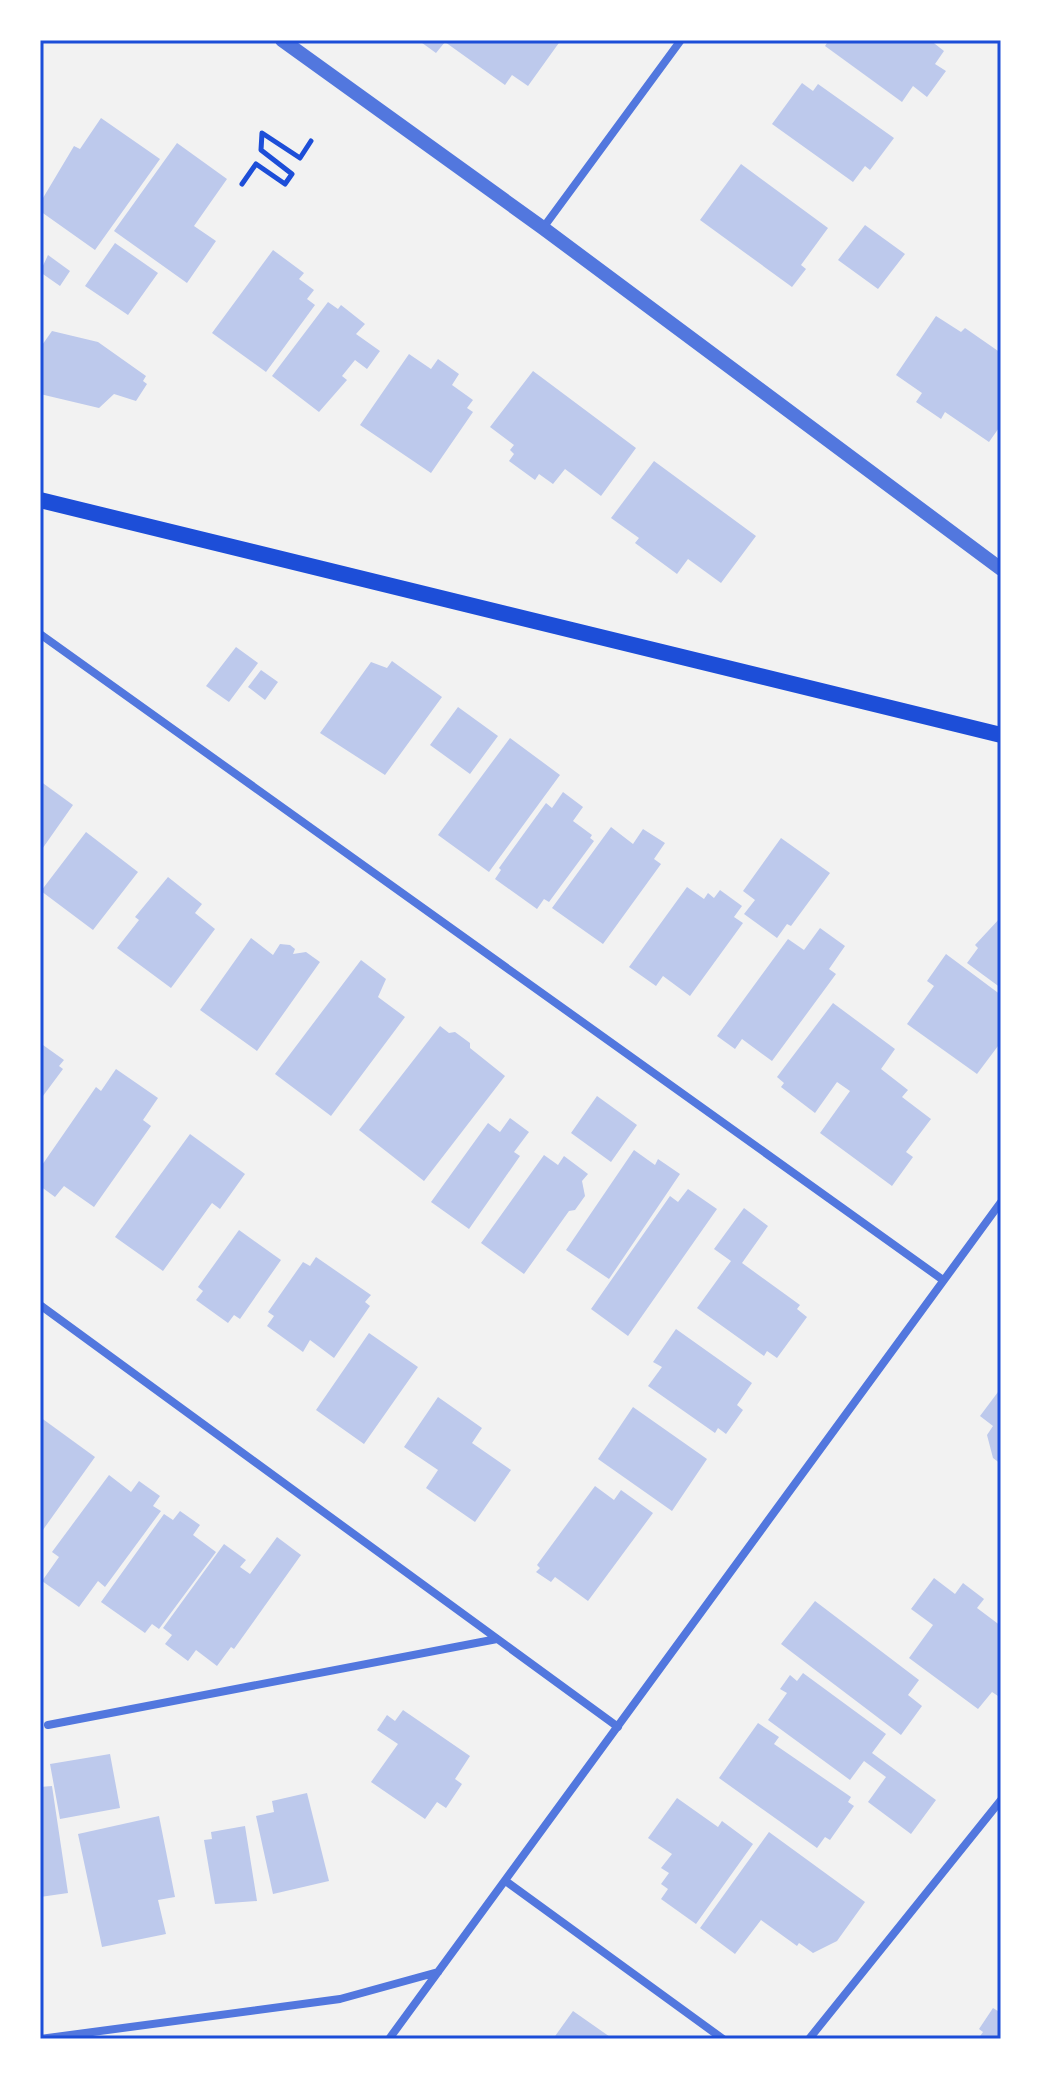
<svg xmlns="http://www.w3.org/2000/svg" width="1041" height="2079" font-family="Overpass,sans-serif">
	<rect width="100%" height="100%" fill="#f2f2f2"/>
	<path fill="#bdc9ec" d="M418 40H561L528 86 512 75 505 85 445 42 436 53Z
		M829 40H930L944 51 935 64 946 71 927 97 913 86 902 102 825 46Z
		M802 83 813 91 818 84 894 138 870 170 865 166 853 182 772 124Z
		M101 118 160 159 95 250 40 211V203L74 146 80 149Z
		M177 143 227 179 194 226 216 241 187 283 114 231Z
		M741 164 828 228 801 265 806 269 792 287 700 220Z
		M865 225 905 254 878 289 838 260Z
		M115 243 158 273 128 315 85 286Z
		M273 250 304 273 299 279 314 290 307 299 315 305 266 372 212 333Z
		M48 255 70 271 60 286 40 272Z
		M328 302 338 309 341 305 365 324 356 334 380 351 367 369 355 360 342 376 347 380 319 412 272 376Z
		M936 316 961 332 965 328 1001 353V425L989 442 945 412 941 419 916 402 922 393 896 375Z
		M52 331 98 342 146 376 143 381 147 384 136 401 114 394 99 408 40 394V348Z
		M409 354 431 369 438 359 459 374 452 385 473 400 467 408 473 412 431 473 360 425Z
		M533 371 636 448 601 496 565 469 553 484 539 474 535 480 509 461 514 454 510 450 514 445 490 427Z
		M654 461 756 536 721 583 688 559 677 574 635 543 639 538 611 518Z
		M236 647 258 663 229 702 206 686Z
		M392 661 442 697 385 775 320 733 371 662 387 668Z
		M261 670 278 682 265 700 248 687Z
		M458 707 498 736 470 774 430 745Z
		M510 738 560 775 489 872 438 835Z
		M40 781 73 805 40 852Z
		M563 792 583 807 573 821 592 835 590 838 594 841 549 902 544 899 537 909 495 879 501 870 499 868 546 803 552 808Z
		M611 827 633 844 643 829 665 843 654 859 661 864 603 944 552 908Z
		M86 832 138 872 93 930 41 891Z
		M781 838 830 873 791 926 787 924 777 938 744 914 755 900 743 891Z
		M168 877 202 904 195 913 215 929 171 988 117 948 139 920 135 917Z
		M687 887 704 899 708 893 714 898 720 890 742 906 734 917 743 923 690 996 663 976 656 986 629 967Z
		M1001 917V988L967 963 978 948 975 945Z
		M820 928 845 946 829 969 836 974 772 1061 742 1039 735 1049 717 1036 788 939 804 950Z
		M251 938 273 955 280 944 290 945 295 949 293 954 306 952 320 962 257 1051 200 1010Z
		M946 954 1001 995V1042L977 1074 907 1024 934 986 927 981Z
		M361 960 386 979 378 997 405 1017 331 1116 275 1074Z
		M833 1003 895 1049 881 1069 908 1090 902 1097 931 1119 906 1152 913 1157 892 1186 820 1133 850 1091 837 1082 815 1113 781 1087 784 1083 777 1077Z
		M440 1026 449 1033 455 1032 470 1043V1048L505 1076 424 1181 359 1130Z
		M43 1045 64 1060 59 1066 63 1069 40 1100Z
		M116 1069 158 1098 143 1120 151 1126 94 1207 64 1186 55 1197 40 1186V1168L96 1087 101 1091Z
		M597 1096 637 1125 611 1162 571 1133Z
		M510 1118 529 1132 514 1152 520 1156 469 1229 431 1202 488 1123 500 1132Z
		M190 1134 245 1174 220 1209 212 1203 163 1271 115 1237Z
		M634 1150 655 1165 658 1159 680 1174 609 1279 566 1250Z
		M544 1155 558 1165 564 1156 588 1174 582 1181 585 1196 575 1210 569 1211 524 1274 481 1243Z
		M688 1189 717 1209 628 1336 591 1309 670 1196 678 1202Z
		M744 1208 768 1226 742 1263 800 1305 797 1309 807 1317 777 1358 767 1351 764 1356 697 1308 731 1261 714 1249Z
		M239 1230 281 1260 240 1319 234 1315 228 1323 196 1300 203 1291 198 1287Z
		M316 1257 371 1295 365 1302 370 1306 334 1358 310 1340 303 1352 267 1326 274 1316 268 1312 303 1262 310 1266Z
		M676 1329 752 1383 737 1405 743 1410 726 1434 718 1428 715 1433 648 1386 662 1367 653 1362Z
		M369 1333 418 1367 364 1444 316 1410Z
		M1001 1388V1464L993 1458 987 1435 993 1426 980 1416Z
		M438 1397 482 1428 472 1443 511 1470 475 1522 426 1488 438 1470 404 1447Z
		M633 1407 707 1459 672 1511 598 1459Z
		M40 1417 95 1457 40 1534Z
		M109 1475 131 1492 139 1481 160 1496 153 1506 161 1511 105 1587 98 1581 79 1607 42 1581 59 1557 52 1552Z
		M595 1486 614 1500 621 1490 653 1513 588 1601 555 1577 551 1582 536 1572 540 1568 537 1565Z
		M180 1511 200 1525 193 1535 216 1552 159 1629 152 1624 145 1633 101 1602 164 1514 173 1520Z
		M277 1537 301 1555 234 1649 231 1647 217 1666 196 1650 188 1661 165 1644 172 1635 163 1628 224 1544 246 1560 240 1567 250 1574Z
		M934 1578 955 1594 963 1583 984 1599 977 1608 1001 1626V1691L998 1696 992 1692 978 1709 909 1658 933 1625 911 1609Z
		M815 1601 919 1680 908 1695 922 1706 901 1735 781 1644Z
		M803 1673 886 1734 872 1753 936 1800 911 1834 868 1802 886 1777 864 1761 850 1780 768 1720 787 1693 780 1689 790 1675 797 1681Z
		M403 1710 470 1756 455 1779 462 1784 446 1808 437 1802 425 1819 371 1782 398 1744 377 1730 387 1715 395 1721Z
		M758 1723 779 1737 774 1744 851 1797 848 1802 854 1806 830 1840 825 1837 817 1848 719 1778Z
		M110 1754 120 1808 60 1819 50 1764Z
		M52 1786 68 1893 40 1897V1787Z
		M307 1793 329 1881 273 1894 256 1816 274 1812 272 1801Z
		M677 1798 718 1827 722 1821 753 1844 696 1924 661 1899 668 1889 661 1884 669 1873 661 1868 672 1854 648 1838Z
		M159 1816 175 1897 158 1900 166 1934 102 1947 78 1834Z
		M245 1826 257 1901 215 1904 204 1840 212 1839 211 1832Z
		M769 1832 865 1902 837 1941 813 1953 799 1943 797 1946 761 1920 735 1954 700 1928Z
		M993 2008 1001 2013V2039H978L983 2032 979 2029Z
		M573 2011 613 2039H553Z"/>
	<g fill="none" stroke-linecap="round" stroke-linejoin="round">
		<path stroke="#1d4ed8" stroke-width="5" d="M242 184 256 164 285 184 292 174 261 150 262 133 300 158 311 141"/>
		<path stroke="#5277de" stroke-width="8" d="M543 228 681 40
			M40 634 943 1280
			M40 1305 618 1727
			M48 1725 497 1639
			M507 1882 723 2039
			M40 2039 340 1999 438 1972
			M389 2039 1001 1202
			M809 2039 1001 1800"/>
		<path stroke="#5277de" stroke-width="14" d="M282 40 543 228 1001 569"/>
		<path stroke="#1d4ed8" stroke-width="16" d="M40 500 1001 735"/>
	</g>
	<rect width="1041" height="2079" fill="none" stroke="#ffffff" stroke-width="84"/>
	<rect x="42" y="42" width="957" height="1995" fill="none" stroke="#1d4ed8" stroke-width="3"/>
</svg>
